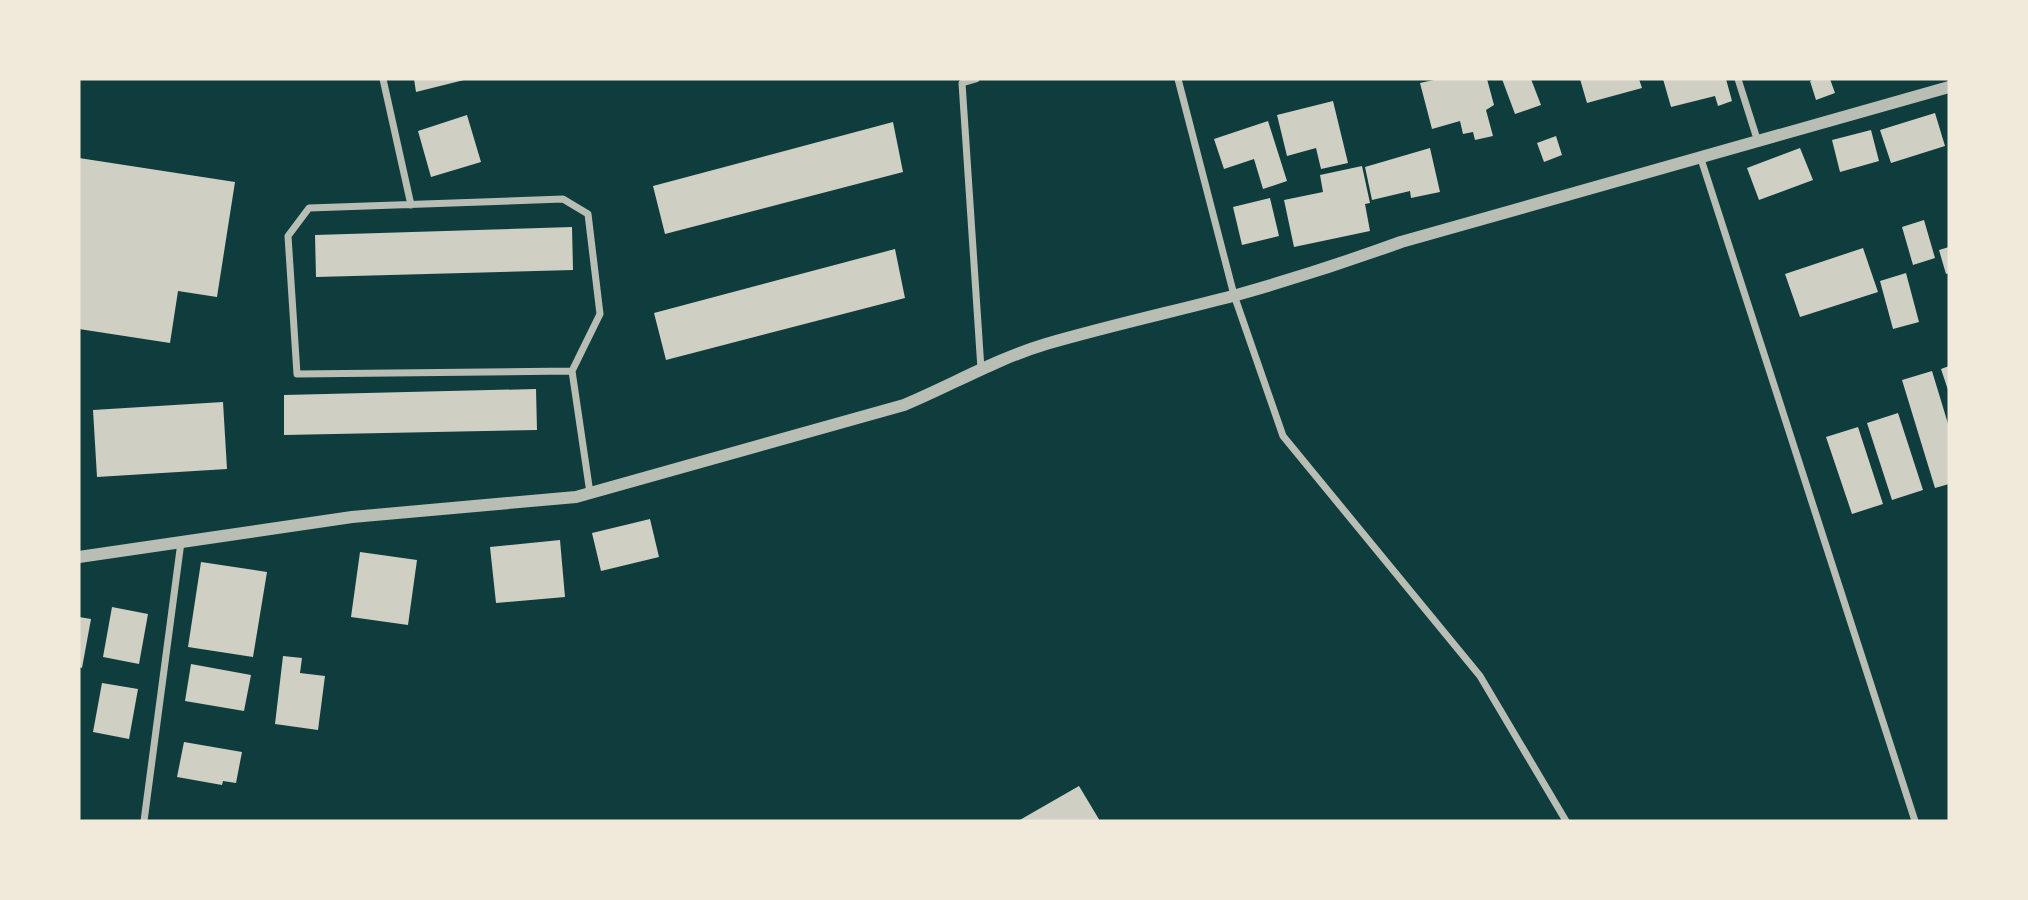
<svg xmlns="http://www.w3.org/2000/svg" width="2028" height="900" font-family="Manrope,sans-serif">
	<rect width="100%" height="100%" fill="#0f3d3e"/>
	<path fill="#cfcfc3" d="M414 79H464V80L416 92Z
		M1438 79H1487L1494 105 1486 110 1493 136 1475 140 1473 132 1463 134 1460 121 1432 129 1420 83Z
		M1502 79H1531L1541 105 1515 114Z
		M1580 79H1639L1642 88 1587 103Z
		M1663 79H1726L1732 101 1718 106 1715 96 1671 107Z
		M1815 79H1830L1835 93 1816 100 1810 81Z
		M1333 101 1348 163 1321 169 1316 148 1287 156 1277 115Z
		M1935 113 1945 146 1891 163 1880 130Z
		M467 115 481 162 431 177 418 131Z
		M1268 121 1287 181 1263 189 1254 159 1224 169 1214 139Z
		M893 122 903 172 665 234 653 186Z
		M1871 130 1879 161 1840 172 1832 140Z
		M1556 136 1562 155 1544 162 1537 143Z
		M1430 148 1440 192 1411 198 1410 191 1372 200 1365 167Z
		M1800 148 1813 180 1759 200 1747 168Z
		M79 158 235 182 217 297 178 291 170 343 79 329Z
		M1362 166 1370 203 1365 204 1370 231 1294 247 1284 200 1323 192 1320 175Z
		M1270 198 1279 236 1242 245 1233 207Z
		M1924 220 1935 258 1913 265 1902 227Z
		M572 227 573 270 316 277 315 235Z
		M1949 247V273L1946 274 1939 250Z
		M1863 248 1878 292 1800 317 1785 274Z
		M895 249 905 298 666 360 654 313Z
		M1906 273 1919 322 1893 329 1880 281Z
		M1949 366V393L1941 369Z
		M1932 371 1949 427V484L1935 488 1902 380Z
		M536 389 537 430 284 435V395Z
		M223 402 227 469 97 477 93 410Z
		M1898 413 1923 490 1892 500 1867 423Z
		M1858 427 1883 504 1852 514 1826 437Z
		M650 519 659 557 601 571 592 533Z
		M560 540 565 597 496 603 490 547Z
		M360 552 417 560 408 625 351 617Z
		M201 562 267 572 253 657 188 647Z
		M112 607 148 614 139 664 103 657Z
		M79 617 91 619 82 668 79 667Z
		M283 656 302 658 300 673 325 676 318 730 275 724Z
		M191 664 251 675 244 711 185 701Z
		M102 683 138 689 129 739 93 732Z
		M184 742 242 752 236 783 223 781 222 785 177 777Z
		M1079 786 1100 821H1018Z"/>
	<g fill="none" stroke-linecap="round" stroke-linejoin="round">
		<path stroke="#b8beb3" stroke-width="7" d="M383 79 411 205
			M976 79 962 83 981 369
			M1178 79 1234 295 1283 436 1480 676 1566 821
			M1738 79 1758 142
			M1701 159 1915 821
			M563 199 588 214 600 314 572 371 297 374 288 236 309 208Z
			M572 371 590 493
			M144 821 181 542"/>
		<path stroke="#b8beb3" stroke-width="12" d="M79 557 352 517 576 497 904 405C952 385 996 359 1046 344 1108 326 1171 312 1233 296 1290 280 1346 262 1401 242L1949 87"/>
	</g>
	<rect width="2028" height="900" fill="none" stroke="#f1e9da" stroke-width="161"/>
</svg>
